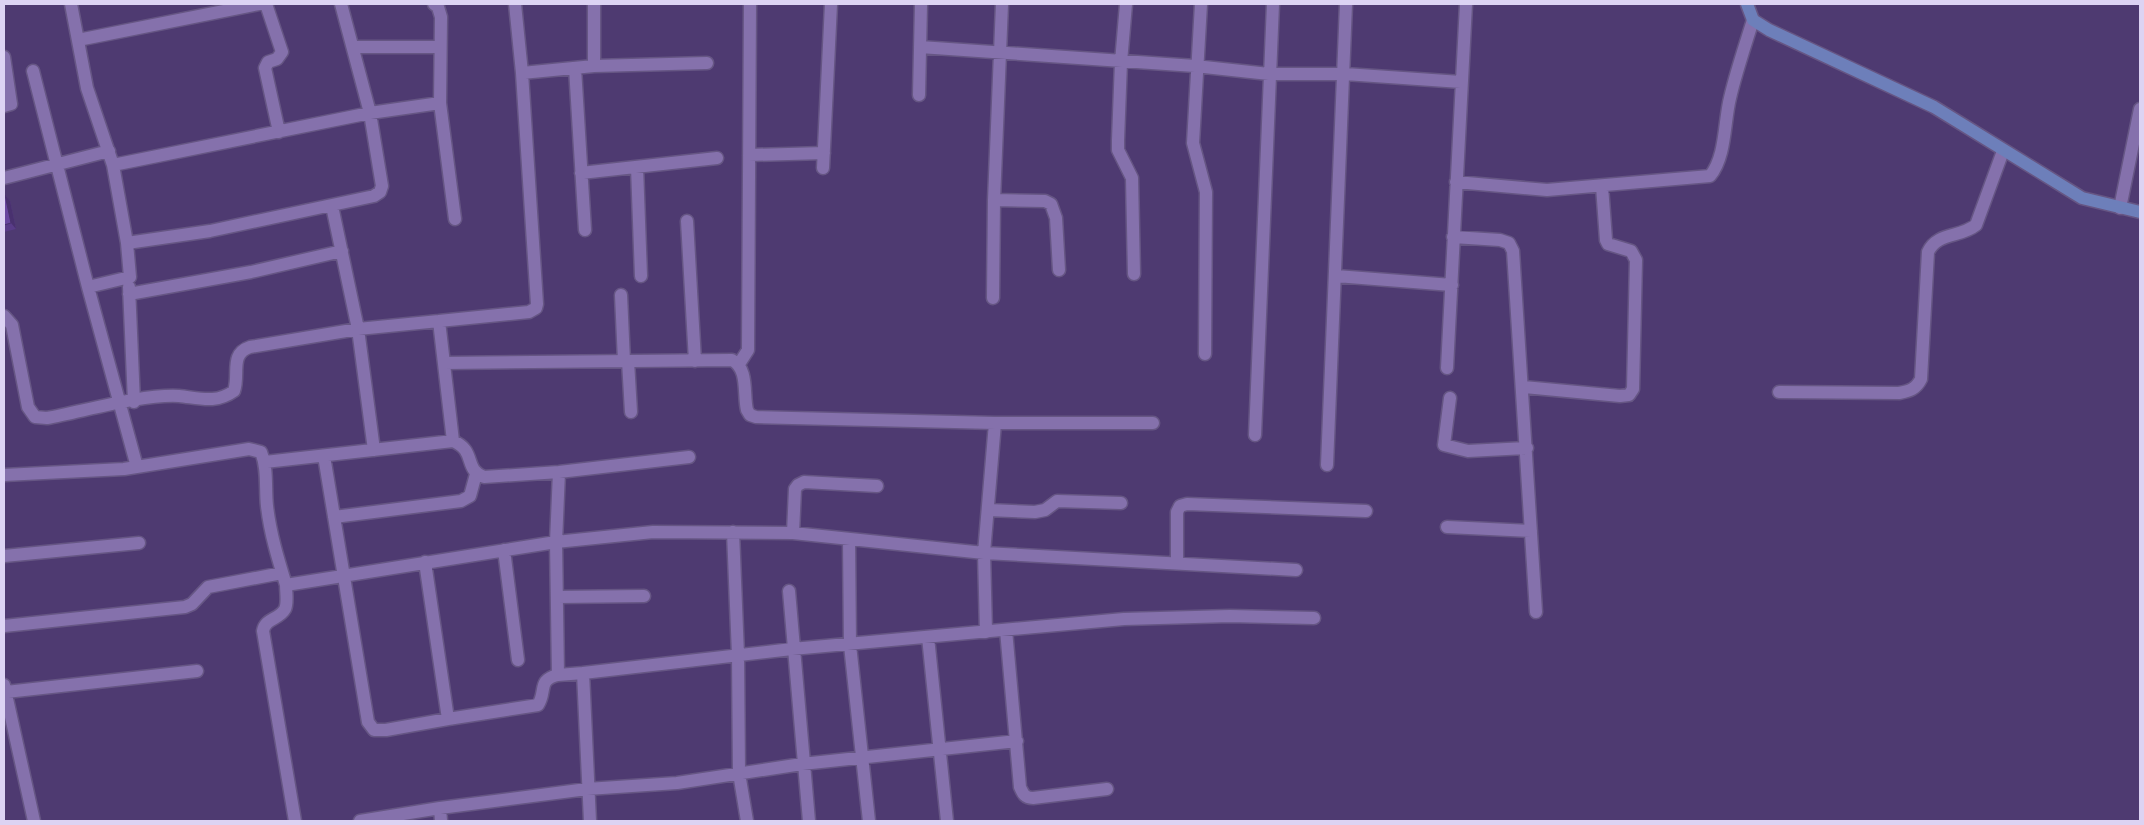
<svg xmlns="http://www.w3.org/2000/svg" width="2144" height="825" font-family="'Playfair Display',serif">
	<rect width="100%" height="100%" fill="#4e3a71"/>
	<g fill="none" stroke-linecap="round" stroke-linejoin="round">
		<defs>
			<path id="street" d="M71 4 87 88 113 165 127 243 130 277 88 287 137 467
				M266 4 282 52 277 59 268 62 265 68 279 132
				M434 4 438 7 441 17 440 103 455 219
				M515 4 522 73 594 66V4
				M1126 4 1121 62 1118 140V150L1132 178 1134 274
				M1201 4 1193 143 1206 192 1205 354
				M78 40 259 4
				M354 47H439
				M920 47 1195 66 1269 74H1345L1461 82
				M4 57 11 104 4 106
				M594 66 707 63
				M575 68 585 230
				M33 71 88 287
				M919 95 921 4
				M749 155 824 153
				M113 165 370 113 341 4
				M637 167 641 276
				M823 168 831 4
				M581 173 717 158
				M4 178 109 151
				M1456 182 1547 190 1710 176C1726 157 1724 122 1730 98 1736 72 1745 46 1753 20
				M994 200 1045 201 1051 204 1056 218 1059 270
				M332 206 358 329 374 450
				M2120 208 2140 109
				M687 221 695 361
				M1453 237 1500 240 1509 243 1513 251 1536 612
				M127 243 210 231 374 196 380 192 382 186 370 113 440 103
				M1336 276 1452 285
				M129 287 134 402
				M129 294 251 272 342 251
				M621 295 624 361
				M993 298 994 200 1002 4
				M4 316 12 325 28 407 35 417 47 418C85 411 142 394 179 396 199 398 216 404 234 391 240 374 229 354 250 347L358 329 439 321 453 441 265 462
				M439 321 529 312 536 308 537 304 522 73
				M628 361 631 412
				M444 363 732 360C749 369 743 394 747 410L750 415 756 417 995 423H1153
				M739 364 748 350 750 4
				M1447 368 1466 4
				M1523 387 1620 396 1629 395 1633 389 1636 260 1631 251 1608 244 1606 240 1602 186
				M1779 392 1899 393C1910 391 1916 389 1921 379L1928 252C1937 232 1960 238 1976 225L2003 151
				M1450 398 1444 445 1468 451 1527 448
				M1255 435 1273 4
				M453 441C477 451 463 469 484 477L559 472 689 457
				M324 456 368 722 374 730H386L448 719
				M1327 465 1346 4
				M559 472 556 542 558 675 583 673
				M4 475 124 469 249 449 261 452C268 469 265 488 267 506 270 533 278 559 286 585L556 542 653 532 793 533 984 553 1296 570
				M988 510 1035 512 1045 510 1057 501 1121 503
				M334 517 461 501 470 496 476 474
				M1447 527 1531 531
				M733 532 738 655 739 773 747 821
				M793 533 795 489 798 485 804 482 877 486
				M849 540 850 645 869 821
				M504 550 518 660
				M4 556 139 543
				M425 562 448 719 538 705C547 691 537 680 558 675
				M1177 563V512L1180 506 1187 504 1366 511
				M286 585C286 593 288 603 285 609 279 620 265 618 263 631L295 821
				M789 591 809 821
				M557 597 644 596
				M4 626 185 607 192 604 208 587 282 573
				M1006 630 1020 787C1023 794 1025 798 1033 798L1107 789
				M986 632 984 553 995 423
				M928 637 947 821
				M4 685 34 821
				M6 692 197 671
				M360 821 440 808
				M441 821 440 808 587 789 677 783 802 764 1017 741
				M590 821 583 673 792 649 1124 619 1230 616 1314 618"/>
			<path id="secondary" d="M1747 4 1753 20 1769 30 1934 107 2082 198 2140 212"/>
		</defs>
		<use href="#street" stroke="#665684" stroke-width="15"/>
		<use href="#secondary" stroke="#665684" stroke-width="15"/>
		<use href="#street" stroke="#8571ac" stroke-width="12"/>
		<use href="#secondary" stroke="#6d7fba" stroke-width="12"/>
	</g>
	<path fill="#593c88" d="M4 195H5L10 201 16 229 4 232Z"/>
	<path fill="#49316f" d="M5 195 10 201 16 229 11 223Z"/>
	<path fill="#68469e" stroke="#49316f" d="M4 195H5L11 223 4 225Z"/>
	<rect width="2144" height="825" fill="none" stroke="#dcd3f3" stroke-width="10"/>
</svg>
